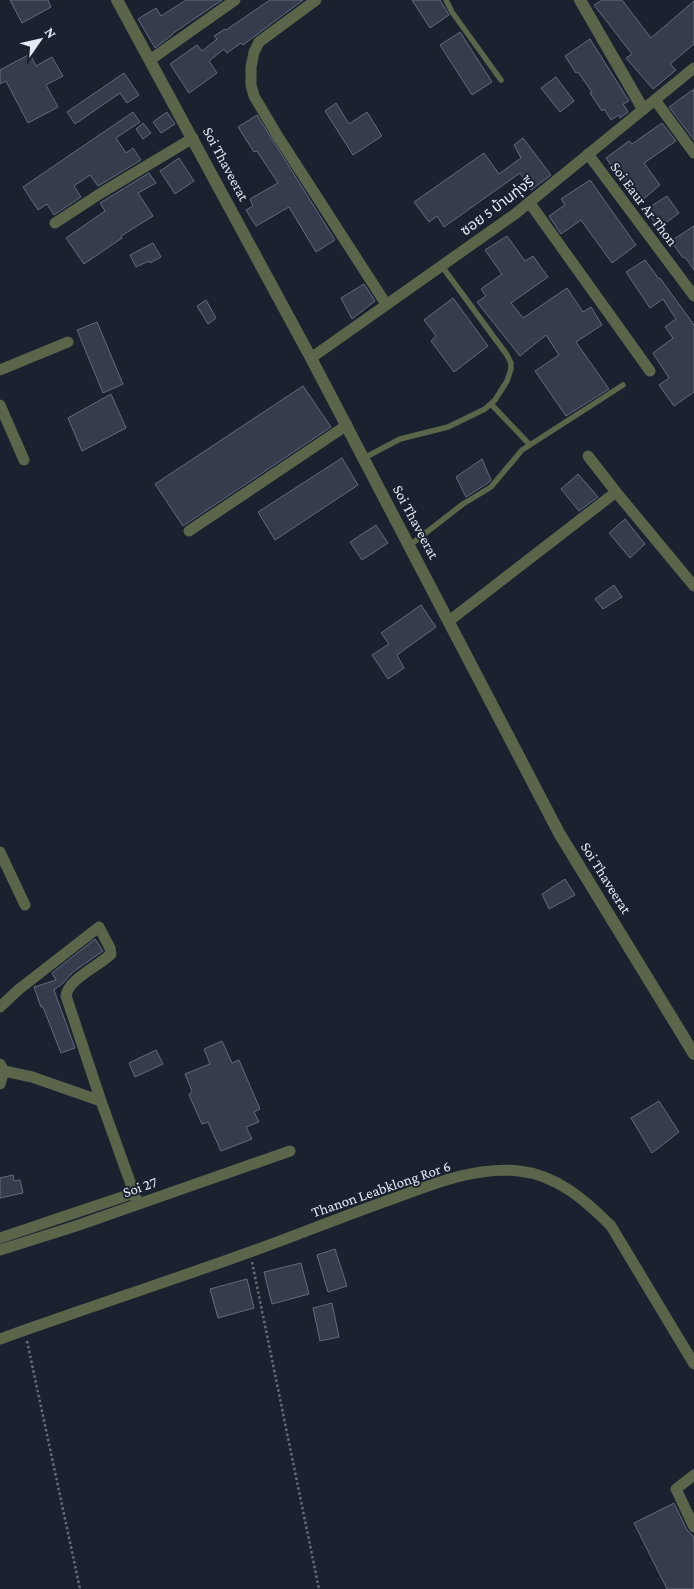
<svg xmlns="http://www.w3.org/2000/svg" width="694" height="1589" font-family="'Crimson Pro','Noto Sans Thai',serif">
	<rect width="100%" height="100%" fill="#1a2230"/>
	<path fill="#353d4d" stroke="#626b7c" d="M10 0H48L51 7 22 23Z
		M186 0H222L172 34V35L155 48 138 19 156 8 161 16Z
		M270 0H303L243 45 241 43 227 53 224 49 209 61 217 73 189 93 170 64 197 45 202 51 217 39 214 36 225 29 226 30Z
		M412 0H440L449 15 430 28Z
		M602 0H622L651 38 694 1V44L670 64 676 70 653 89 626 58 632 54 594 5Z
		M460 32 492 82 472 95 440 45Z
		M590 39 629 101 623 104 628 112 620 118 619 115 611 120 604 109 602 111 590 93 592 92 578 72 576 73 565 56Z
		M30 54 36 66 52 57 63 76 46 85 58 107 28 123 6 81 0 84V70Z
		M124 73 139 95 127 103 120 93 75 124 67 112Z
		M556 77 574 101 560 112 541 88Z
		M694 89V140L669 107Z
		M336 103 349 124 367 112 382 136 353 155 325 111Z
		M133 112 140 122 116 138 126 153 133 148 141 160 98 186 90 175 74 186 81 197 54 215 47 204 38 210 23 187Z
		M167 112 175 124 161 133 153 122Z
		M257 115 335 240 316 252 289 207 256 226 246 210 253 206 250 199 278 183 257 151 254 152 238 127Z
		M143 123 151 133 143 139 136 129Z
		M662 123 676 141 644 163 660 185 640 202 633 193 631 194 606 158 629 141 632 144Z
		M523 138 551 175 531 190 520 173 444 227 437 216 429 222 414 202 484 153 499 174 521 158 514 145Z
		M179 158 194 181 175 194 160 171Z
		M149 173 156 183 138 193 153 216 121 236 122 238 84 264 66 238 105 211 100 203Z
		M590 180 636 245 612 263 581 220 561 234 549 216 565 205 561 199Z
		M667 196 679 213 659 228 645 210Z
		M694 226V270L685 257 683 258 671 241Z
		M507 236 525 261 533 256 548 277 511 303 523 318 567 288 583 312 591 307 602 325 576 342 609 389 566 416 535 371 559 355 546 335 520 356 477 302 486 296 481 289 502 274 485 250Z
		M153 243 161 257 150 263 149 261 136 267 130 255Z
		M645 260 659 279 660 278 694 325V392L674 406 659 385 669 378 653 353 673 338 665 327 676 319 663 299 650 308 626 272Z
		M364 284 375 301 352 319 341 298Z
		M453 298 488 346 454 372 431 341 436 336 424 320Z
		M206 300 216 318 208 324 197 306Z
		M97 322 123 384 103 393 77 330Z
		M303 386 331 427 183 526 155 484Z
		M111 394 126 428 82 451 68 418Z
		M342 458 358 485 275 540 258 512Z
		M482 459 491 480 488 483 466 497 456 477Z
		M578 474 598 497 579 511 561 489Z
		M625 519 645 544 630 558 609 533Z
		M376 525 388 543 362 560 350 542Z
		M614 585 622 597 603 609 595 599Z
		M421 605 436 627 397 655 404 668 388 679 372 655 389 644 381 633Z
		M565 879 575 895 549 909 542 894Z
		M95 939 103 951 73 972 63 983 54 990 75 1048 61 1053 43 1007H41L34 987 56 980 52 973Z
		M222 1041 232 1063 239 1060 260 1109 254 1112 259 1122 246 1127 252 1139 221 1151 208 1122 202 1124 189 1095 192 1091 185 1074 210 1064 204 1049Z
		M156 1050 163 1064 135 1077 129 1063Z
		M659 1101 679 1132 652 1153 631 1118Z
		M13 1175 14 1181 20 1180 23 1193 0 1198V1178Z
		M335 1249 347 1286 328 1292 317 1255Z
		M301 1263 309 1294 272 1304 264 1272Z
		M247 1279 254 1308 218 1318 210 1289Z
		M332 1303 339 1337 320 1341 313 1308Z
		M674 1503 687 1530 694 1537V1589H667L634 1523Z"/>
	<g fill="none" stroke-linecap="round" stroke-linejoin="round">
		<path stroke="#656c78" stroke-width="2.5" stroke-dasharray="2.5 2.5" stroke-linecap="butt" d="M252 1262 319 1589
			M27 1341 80 1589"/>
		<path stroke="#5a654a" stroke-width="5.5" d="M446 0 452 12 501 80
			M491 404 530 445
			M364 458 400 439 448 427 485 409 495 400 507 381 511 369V363L507 355 441 265
			M410 545 463 504 491 487 522 450 623 385"/>
		<path stroke="#5a654a" stroke-width="11" d="M316 0 259 42 254 52 251 67V85L254 96 277 135 386 304
			M150 60 235 0
			M655 100 694 153
			M588 154 694 296
			M529 202 650 371
			M55 223 101 193 193 138
			M311 358 515 214 694 68
			M0 370 68 342
			M0 405 24 460
			M588 456 616 492 694 586
			M189 531 347 425
			M449 621 616 492
			M0 852 25 905
			M0 1007 18 990 99 927 110 948 111 954C99 966 68 979 66 996L101 1101
			M0 1064 4 1071 0 1084
			M4 1071 32 1077 101 1101 138 1204
			M0 1238 134 1193
			M0 1250 76 1226 290 1151
			M0 1339C83 1309 167 1282 250 1252 298 1235 346 1215 395 1198 433 1184 477 1166 519 1171 557 1175 585 1200 611 1226L694 1364
			M694 1475 676 1489 694 1527"/>
		<path stroke="#5a654a" stroke-width="12" d="M117 0 311 358 559 833 694 1054
			M580 0 643 109"/>
	</g>
	<g text-anchor="middle" stroke-width="4" stroke-linejoin="round" paint-order="stroke">
		<g font-size="15" fill="#e4e9f4" stroke="#1a2230">
			<text transform="translate(226 164) rotate(62)" y="5">Soi Thaveerat</text>
			<text transform="translate(644 204) rotate(53)" y="5">Soi Eaur Ar Thon</text>
			<text transform="translate(497 206) rotate(-37)" y="5">ซอย 5 บ้านทุ่งรี</text>
			<text transform="translate(416 522) rotate(62)" y="5">Soi Thaveerat</text>
			<text transform="translate(606 878) rotate(58)" y="5">Soi Thaveerat</text>
			<text transform="translate(140 1187) rotate(-19)" y="5">Soi 27</text>
			<text transform="translate(381 1189) rotate(-19)" y="5">Thanon Leabklong Ror 6</text>
		</g>
	</g>
	<g transform="translate(40 40) rotate(56)" stroke="#1a2230" stroke-width="4" paint-order="stroke">
	<path d="M0-4L9 19L0 12L-9 19Z" fill="#e4e9f4"/>
	<text y="-8" font-size="14" font-weight="bold" text-anchor="middle" fill="#e4e9f4">N</text>
	</g>
</svg>
